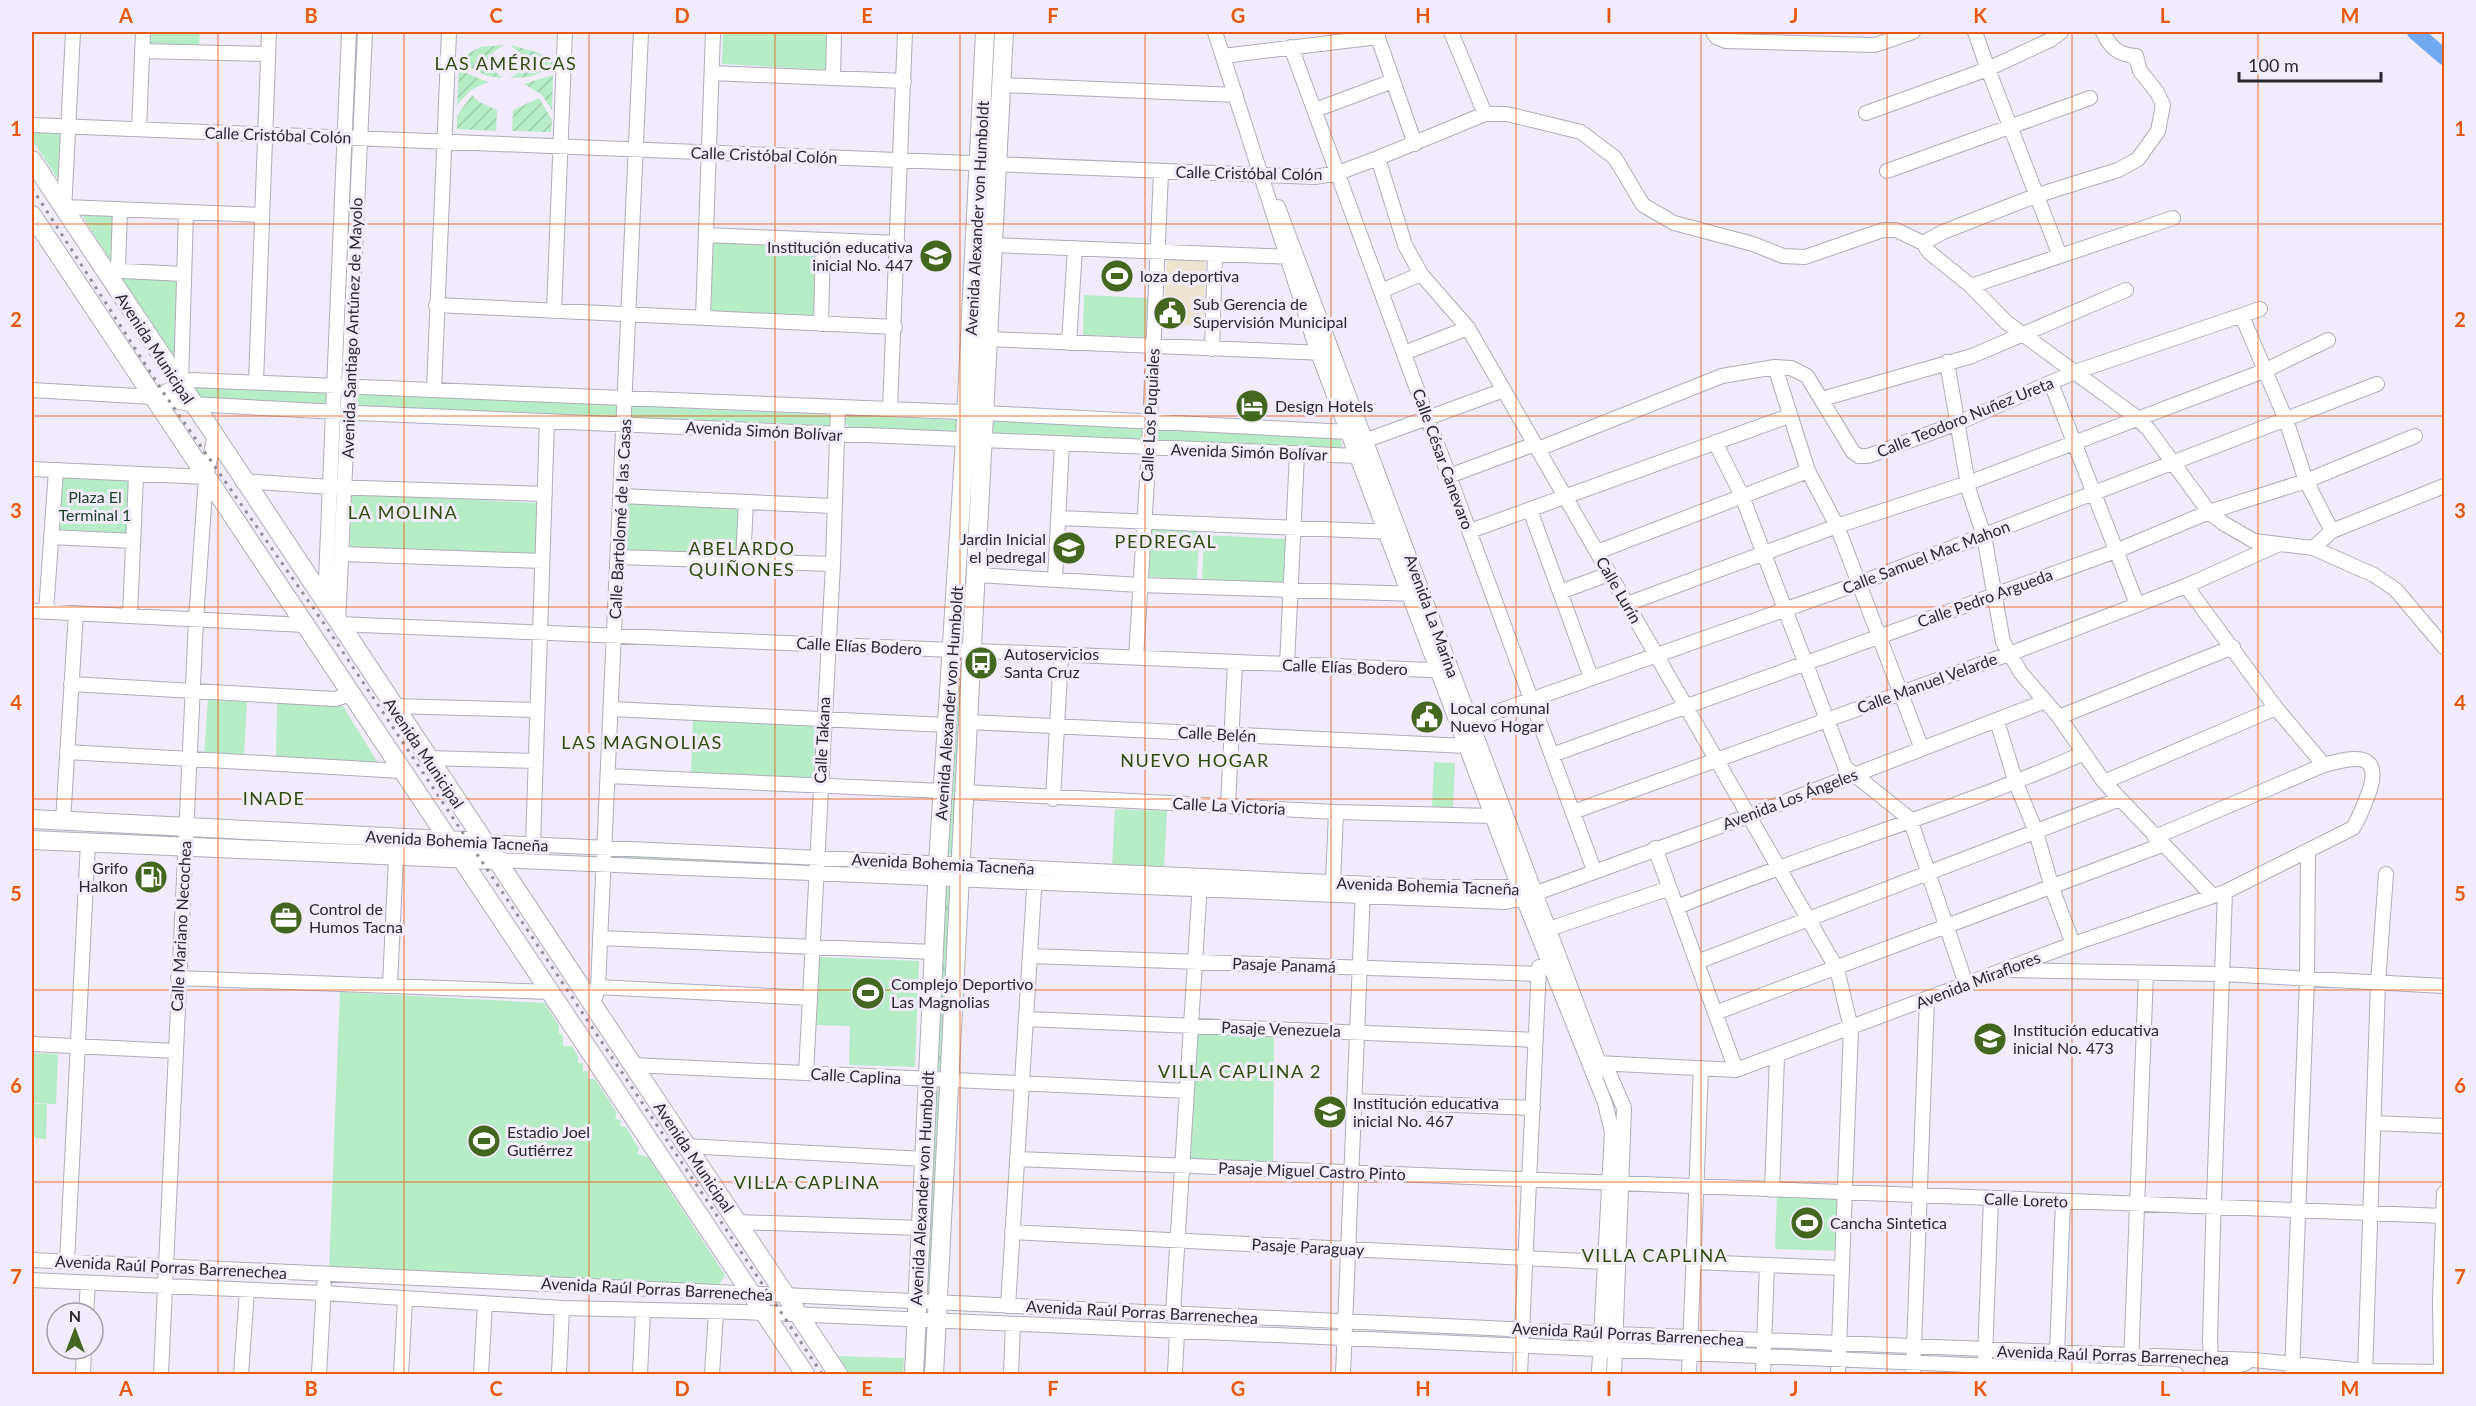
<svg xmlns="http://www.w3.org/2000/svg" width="2476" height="1406" font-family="Lato,sans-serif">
	<defs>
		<pattern id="grass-tufts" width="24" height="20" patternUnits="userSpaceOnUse" patternTransform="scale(1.5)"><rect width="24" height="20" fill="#b6edc6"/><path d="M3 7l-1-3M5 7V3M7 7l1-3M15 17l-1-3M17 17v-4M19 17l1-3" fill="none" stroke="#9dcbaa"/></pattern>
		<pattern id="garden-furrows" width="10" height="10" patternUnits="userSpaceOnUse" patternTransform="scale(1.5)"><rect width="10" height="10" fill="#b6edc6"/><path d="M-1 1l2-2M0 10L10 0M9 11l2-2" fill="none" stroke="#9dcbaa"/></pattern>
	</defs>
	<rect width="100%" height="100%" fill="#f1ebfb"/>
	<path fill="#ede4cf" d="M1167 259 1206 262 1203 326 1163 324Z"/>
	<path fill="url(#grass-tufts)" d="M348 141 355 142 346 379H338Z
		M956 659 965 660 954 855H944Z
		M612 854 806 860V867L612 861Z
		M943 886 951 887 943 1070H933Z
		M931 1090 942 1091 932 1295 922 1294Z"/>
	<path fill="#b6edc6" d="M151 32H200L199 45 150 43Z
		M723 32H831L830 70 722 64Z
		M32 132 62 134 58 179 32 140Z
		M80 212 116 213 113 265Z
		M712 240 821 244 820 319 711 315Z
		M121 278 180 280 177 358 169 360 120 282Z
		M1084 295 1148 298 1145 337 1083 335Z
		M200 386 323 390 328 394 327 402 322 405 198 400 192 390Z
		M360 393 617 405 619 415 616 418 360 407 354 404 356 396Z
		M635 406 830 415 835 418 830 427 636 419 631 416V409Z
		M849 415 957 420V433L851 429 846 424 845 419Z
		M995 421 1142 427 1145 433 1140 442 997 434 991 430 992 424Z
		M1161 428 1336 438 1341 439 1342 447 1339 450 1162 442 1154 437 1155 432Z
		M62 474 131 478 129 538 57 534Z
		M351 494 540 503 537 561 350 552Z
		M627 502 743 508 741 557 625 553Z
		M1151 528 1199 531 1197 579 1147 577Z
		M1204 535 1286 539 1283 584 1202 580Z
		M208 700 247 701 244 756 204 755Z
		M277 702 343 706 378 763 276 759Z
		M693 718 815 725 814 780 691 774Z
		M1434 762 1455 763 1453 808 1432 807Z
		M1115 809 1167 811 1164 868 1112 866Z
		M819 957 919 961 915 1067 849 1065 850 1026 815 1025Z
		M340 992 545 1003 559 1026V1034H563V1046H572L578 1056V1063H583V1071H589L588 1079H595L617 1113 615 1119 621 1120 620 1126 626 1127 639 1149 637 1154 648 1157 725 1275 716 1290 329 1271Z
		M1194 1033 1274 1035 1273 1168 1188 1164Z
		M32 1053 58 1054 56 1104 32 1103Z
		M32 1104H47L46 1139 32 1138Z
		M1777 1196 1839 1198 1837 1251 1775 1249Z
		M834 1356 904 1358 903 1374H847Z"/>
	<path fill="url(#garden-furrows)" d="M505 45C493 50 488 56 492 69L502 78 487 76 461 63V57L481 47Z
		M510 45 536 52 554 61V67L529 77 509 78C521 74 524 66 521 54Z
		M459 70 488 82 471 90 457 105Z
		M553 75 552 110 541 94 524 84Z
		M472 95 479 102 497 110 496 131 457 129V116Z
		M539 98 552 120 551 132 512 131 513 110Z"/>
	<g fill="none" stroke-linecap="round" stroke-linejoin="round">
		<path stroke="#71a8f1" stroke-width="16" d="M2415 32 2444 57"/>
		<defs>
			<path id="minor" d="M365 32 338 624 1452 671
				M1215 32 1318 353 1523 898 1605 1103 1612 1132 1599 1374
				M1376 32 1415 144
				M1451 32 1485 114
				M1713 32 1716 37 1726 41 1875 45 1913 32
				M1291 47 1594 870
				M142 51 268 54
				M1223 56 1378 37
				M712 73 904 81
				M833 78 834 32
				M1002 85 1236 95
				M1315 110 1393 81
				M1866 113 1988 69 1975 32
				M32 125 1315 177 1338 173 1378 158 1485 114H1507L1581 132 1615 158 1643 205 1674 223 1753 244 1783 256 1805 257 1883 230H1896L1923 243 1929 252 1971 286 2006 322 2136 417 2149 430 2209 512 2223 523 2254 541 2313 548 2374 575 2396 590 2444 647
				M139 129 143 32
				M1378 158 1405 245 1421 274 1468 328 1837 969 1851 1028 1838 1374
				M1887 171 2090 98
				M65 207 262 215
				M1278 207 1599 1063 1609 1073 1624 1108 1614 1374
				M64 211 73 32
				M706 235 898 243
				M1923 243 1943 232 2035 196 2118 170 2138 159 2158 131 2163 105 2157 92 2140 71 2136 56C2118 55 2110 47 2103 32
				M994 245 1293 257
				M2060 256 1988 69 2050 40 2061 32
				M103 270 184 274
				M118 270 120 209
				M1971 286 2173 218
				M1381 291 1421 274
				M436 305 895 327
				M554 311 565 32
				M2242 316 2286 420 2306 481 2332 531
				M703 318 713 32
				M821 324 823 240
				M989 339 1325 353
				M1069 343 1075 248
				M1212 349 1215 254
				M1404 353 1468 328
				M1947 362 1969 491 1984 536 2003 642 2021 673 2059 717 2104 782 2212 895
				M1775 367 1808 471 1837 526 1922 749
				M181 382 186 212
				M256 382 269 32
				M2051 383 2137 604
				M434 389 449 32
				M32 390 153 397 191 404 357 413 1357 456
				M153 397 192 380 985 413 1348 432 1354 435
				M1822 399 1972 356 2126 290
				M890 409 905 32
				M1715 442 1742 496 1845 767 1910 819 1966 984
				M1363 446 1367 440 1504 390
				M1538 449 1722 376 1775 367 1791 368 1807 376 1853 452 1859 456H1868L1958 423 2075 372 2260 309
				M32 469 206 477
				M1449 476 1535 444
				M242 481 330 487 545 494
				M621 496 833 506
				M1530 510 1591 677
				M1059 518 1393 532
				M1470 531 1789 416
				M51 537 133 541
				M2313 548 2332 531 2444 486
				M1597 552 1808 471
				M342 554 542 561
				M618 557 833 564
				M743 563 746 502
				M977 575 1140 585 1416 594
				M1055 579 1062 444
				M1560 592 1609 574
				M325 604 349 32
				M1627 604 1837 526 1968 483 2264 371 2328 340
				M32 611 305 625
				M46 612 56 470
				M130 616 136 475
				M1136 658 1149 448 1161 172
				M1287 665 1297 453
				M71 684 335 699 351 694
				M392 706 537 710
				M611 709 947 725
				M2059 717 2233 647
				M1471 721 1860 583 2377 384
				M1997 721 2016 783 2036 832 2052 888 2073 944
				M969 722 1466 746
				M67 752 402 771
				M1552 755 2116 551 2209 512 2306 481 2415 436
				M427 758 536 761
				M608 776 943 791
				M2104 782 2276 708
				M965 792 1336 812 1492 816
				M1053 799 1061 655
				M1228 805 1235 663
				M1573 812 2009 654 2186 586 2277 545
				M63 821 76 613
				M2155 837 2324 765
				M484 842 1436 887H1519L1527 890
				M533 845 547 421
				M1655 848 1736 1070
				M496 860 1506 902 1523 898 1748 816 2043 702
				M1333 883 1336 812
				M1677 907C1811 852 1951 812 2084 753
				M1549 929 1670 888
				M600 938 934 952
				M1030 956 1539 974
				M1697 962 2120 799
				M2012 970 2221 974 2444 986
				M178 978 550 992
				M390 985 396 856
				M598 987 810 998
				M593 1006 598 987 641 32
				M1715 1013 2162 845
				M1026 1019 1536 1040
				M32 1044 176 1051
				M1597 1063 1736 1070 2073 944 2225 892 2353 828C2361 815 2365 803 2370 789 2382 749 2349 758 2324 765L2276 708 2186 586
				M632 1065 1187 1091
				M806 1073 833 564 838 407
				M1354 1101 1533 1108
				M2374 1123 2444 1126
				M686 1146 924 1159
				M1017 1159 2444 1216
				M1772 1190 1777 1057
				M737 1222 921 1228
				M1012 1232 1604 1262
				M32 1260 1616 1334 2253 1360 2366 1371 2444 1372
				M67 1262 88 842
				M1694 1262 1842 1268
				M32 1280 323 1293 562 1308 742 1312 2176 1374
				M1008 1306 1035 874
				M86 1313 88 1283
				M1173 1313 1200 882
				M2057 1353 2063 1201
				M1985 1357 1991 1198
				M2131 1363 2146 973
				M83 1374 84 1349
				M161 1374 196 620 206 477 214 439
				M241 1374 247 1291
				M319 1374 324 1285
				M401 1374 405 1300
				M481 1374 485 1303
				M559 1374 562 1308
				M640 1374 643 1311
				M712 1374 716 1313
				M1011 1374 1013 1324
				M1175 1374 1177 1331
				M1343 1374 1363 889
				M1520 1374 1539 967
				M1689 1374 1701 1068
				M1763 1374 1767 1265
				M1913 1374 1927 998
				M2212 1374 2210 1339 2213 1228 2225 892
				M2216 1374 2246 1363
				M2292 1374 2307 979 2308 851
				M2365 1374 2378 983 2386 874
				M2441 1374 2440 1300 2444 1193"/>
			<path id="major" d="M32 160 838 1374
				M32 215 805 1374
				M32 819 484 842
				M32 840 496 860
				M914 1374 938 864 965 440 985 32
				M934 1374 1004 32"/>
		</defs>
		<use href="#minor" stroke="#b1acbb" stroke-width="16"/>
		<use href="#major" stroke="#b1acbb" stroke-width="20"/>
		<use href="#minor" stroke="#fff" stroke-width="14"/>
		<use href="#major" stroke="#fff" stroke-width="18"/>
		<path stroke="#918d98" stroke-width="3" stroke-dasharray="3 6" stroke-linecap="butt" d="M32 188 163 392 325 625 822 1374"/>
	</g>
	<path fill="none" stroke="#e8590c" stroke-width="1.5" stroke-opacity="0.55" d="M218 32V1374M404 32V1374M589 32V1374M775 32V1374M960 32V1374M1145 32V1374M1331 32V1374M1516 32V1374M1701 32V1374M1887 32V1374M2072 32V1374M2258 32V1374M32 224H2444M32 416H2444M32 607H2444M32 799H2444M32 990H2444M32 1182H2444"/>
	<defs>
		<symbol id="school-disc" viewBox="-11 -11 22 22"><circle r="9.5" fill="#43671f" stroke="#f1ebfb"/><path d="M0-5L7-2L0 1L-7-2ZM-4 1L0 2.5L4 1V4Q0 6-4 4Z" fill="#fff"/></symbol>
		<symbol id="stadium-disc" viewBox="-11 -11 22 22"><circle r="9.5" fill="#43671f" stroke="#f1ebfb"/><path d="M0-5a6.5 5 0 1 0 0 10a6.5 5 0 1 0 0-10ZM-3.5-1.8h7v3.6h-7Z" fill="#fff"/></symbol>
		<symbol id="civic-disc" viewBox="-11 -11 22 22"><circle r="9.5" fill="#43671f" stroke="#f1ebfb"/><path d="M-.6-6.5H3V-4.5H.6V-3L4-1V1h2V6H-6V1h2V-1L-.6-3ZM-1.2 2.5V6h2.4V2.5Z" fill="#fff"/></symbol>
		<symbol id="hotel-disc" viewBox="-11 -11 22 22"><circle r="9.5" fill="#43671f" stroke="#f1ebfb"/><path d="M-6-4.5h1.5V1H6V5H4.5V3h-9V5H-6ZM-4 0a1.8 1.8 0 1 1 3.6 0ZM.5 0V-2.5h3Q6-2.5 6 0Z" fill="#fff"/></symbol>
		<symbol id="bus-disc" viewBox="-11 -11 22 22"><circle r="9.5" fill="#43671f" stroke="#f1ebfb"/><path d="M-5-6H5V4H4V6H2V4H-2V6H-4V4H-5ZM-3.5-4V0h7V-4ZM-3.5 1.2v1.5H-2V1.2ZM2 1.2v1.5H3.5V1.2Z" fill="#fff"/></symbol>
		<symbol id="fuel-disc" viewBox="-11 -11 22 22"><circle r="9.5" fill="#43671f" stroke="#f1ebfb"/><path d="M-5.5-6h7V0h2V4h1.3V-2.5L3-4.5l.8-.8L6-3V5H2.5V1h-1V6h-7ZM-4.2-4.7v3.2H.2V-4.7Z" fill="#fff"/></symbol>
		<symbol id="office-disc" viewBox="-11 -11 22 22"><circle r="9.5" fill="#43671f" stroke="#f1ebfb"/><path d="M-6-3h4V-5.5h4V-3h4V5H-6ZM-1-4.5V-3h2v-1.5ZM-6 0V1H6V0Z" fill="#fff"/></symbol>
	</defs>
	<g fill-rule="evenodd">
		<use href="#school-disc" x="917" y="237" width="38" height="38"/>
		<use href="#stadium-disc" x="1098" y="257" width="38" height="38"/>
		<use href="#civic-disc" x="1151" y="294" width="38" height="38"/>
		<use href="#hotel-disc" x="1233" y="387" width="38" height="38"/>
		<use href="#school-disc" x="1050" y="529" width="38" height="38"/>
		<use href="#bus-disc" x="962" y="644" width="38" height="38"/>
		<use href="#civic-disc" x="1408" y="698" width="38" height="38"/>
		<use href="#fuel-disc" x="132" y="858" width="38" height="38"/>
		<use href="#office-disc" x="267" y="899" width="38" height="38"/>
		<use href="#stadium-disc" x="849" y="974" width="38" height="38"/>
		<use href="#school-disc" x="1971" y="1020" width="38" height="38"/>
		<use href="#school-disc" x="1311" y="1093" width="38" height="38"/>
		<use href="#stadium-disc" x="465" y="1122" width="38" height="38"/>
		<use href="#stadium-disc" x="1788" y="1204" width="38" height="38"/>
	</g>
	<g text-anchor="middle" stroke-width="6" stroke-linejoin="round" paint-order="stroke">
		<g font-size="16" fill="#2a282e" stroke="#f1ebfb">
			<text transform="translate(278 135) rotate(2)" y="6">Calle Cristóbal Colón</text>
			<text transform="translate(764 155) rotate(2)" y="6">Calle Cristóbal Colón</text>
			<text transform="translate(1249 173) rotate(1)" y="6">Calle Cristóbal Colón</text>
			<text transform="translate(977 218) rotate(-87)" y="6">Avenida Alexander von Humboldt</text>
			<text transform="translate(352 328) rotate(-88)" y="6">Avenida Santiago Antúnez de Mayolo</text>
			<text transform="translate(155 348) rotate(57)" y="6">Avenida Municipal</text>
			<text transform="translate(1150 415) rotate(-87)" y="6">Calle Los Puquiales</text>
			<text transform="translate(1965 417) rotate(-22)" y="6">Calle Teodoro Nuñez Ureta</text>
			<text transform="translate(764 431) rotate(3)" y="6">Avenida Simón Bolívar</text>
			<text transform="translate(1249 452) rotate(2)" y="6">Avenida Simón Bolívar</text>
			<text transform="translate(1443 459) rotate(70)" y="6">Calle César Canevaro</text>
			<text transform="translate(620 519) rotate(-87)" y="6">Calle Bartolomé de las Casas</text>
			<text transform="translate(1926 557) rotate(-21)" y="6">Calle Samuel Mac Mahon</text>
			<text transform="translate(1619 590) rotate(60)" y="6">Calle Lurín</text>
			<text transform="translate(1985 598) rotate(-20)" y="6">Calle Pedro Argueda</text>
			<text transform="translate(1432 616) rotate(70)" y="6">Avenida La Marina</text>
			<text transform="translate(859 646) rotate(3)" y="6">Calle Elías Bodero</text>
			<text transform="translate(1345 667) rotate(2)" y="6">Calle Elías Bodero</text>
			<text transform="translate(1927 683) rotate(-20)" y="6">Calle Manuel Velarde</text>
			<text transform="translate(949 703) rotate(-86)" y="6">Avenida Alexander von Humboldt</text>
			<text transform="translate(1217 734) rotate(3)" y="6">Calle Belén</text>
			<text transform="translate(822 740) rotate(-87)" y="6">Calle Takana</text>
			<text transform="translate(424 753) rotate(56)" y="6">Avenida Municipal</text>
			<text transform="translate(1790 799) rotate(-21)" y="6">Avenida Los Ángeles</text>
			<text transform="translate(1229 806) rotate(3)" y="6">Calle La Victoria</text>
			<text transform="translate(457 841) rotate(3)" y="6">Avenida Bohemia Tacneña</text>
			<text transform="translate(943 864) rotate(3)" y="6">Avenida Bohemia Tacneña</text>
			<text transform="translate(1428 886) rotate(2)" y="6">Avenida Bohemia Tacneña</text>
			<text transform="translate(181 926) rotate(-87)" y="6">Calle Mariano Necochea</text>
			<text transform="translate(1284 965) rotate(2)" y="6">Pasaje Panamá</text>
			<text transform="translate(1978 980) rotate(-21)" y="6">Avenida Miraflores</text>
			<text transform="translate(1281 1029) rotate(2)" y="6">Pasaje Venezuela</text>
			<text transform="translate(856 1076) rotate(3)" y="6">Calle Caplina</text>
			<text transform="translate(694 1157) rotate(56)" y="6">Avenida Municipal</text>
			<text transform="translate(1312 1171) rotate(2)" y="6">Pasaje Miguel Castro Pinto</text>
			<text transform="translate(922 1188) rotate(-87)" y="6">Avenida Alexander von Humboldt</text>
			<text transform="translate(2026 1200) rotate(2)" y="6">Calle Loreto</text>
			<text transform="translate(1308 1247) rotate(3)" y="6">Pasaje Paraguay</text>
			<text transform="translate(171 1267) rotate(3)" y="6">Avenida Raúl Porras Barrenechea</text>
			<text transform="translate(657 1289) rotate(3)" y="6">Avenida Raúl Porras Barrenechea</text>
			<text transform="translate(1142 1312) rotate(3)" y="6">Avenida Raúl Porras Barrenechea</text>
			<text transform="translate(1628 1334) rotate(3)" y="6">Avenida Raúl Porras Barrenechea</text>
			<text transform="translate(2113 1355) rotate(2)" y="6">Avenida Raúl Porras Barrenechea</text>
		</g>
		<g font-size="16" fill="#2a282e" stroke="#f1ebfb" text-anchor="start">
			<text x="913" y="253" text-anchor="end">Institución educativa<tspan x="913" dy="18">inicial No. 447</tspan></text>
			<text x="1140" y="282">loza deportiva</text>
			<text x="1193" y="310">Sub Gerencia de<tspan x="1193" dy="18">Supervisión Municipal</tspan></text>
			<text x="1275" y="412">Design Hotels</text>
			<text x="1046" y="545" text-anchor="end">Jardin Inicial<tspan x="1046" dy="18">el pedregal</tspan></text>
			<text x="1004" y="660">Autoservicios<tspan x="1004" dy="18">Santa Cruz</tspan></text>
			<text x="1450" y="714">Local comunal<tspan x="1450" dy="18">Nuevo Hogar</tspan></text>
			<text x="128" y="874" text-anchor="end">Grifo<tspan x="128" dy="18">Halkon</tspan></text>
			<text x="309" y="915">Control de<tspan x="309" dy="18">Humos Tacna</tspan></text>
			<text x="891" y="990">Complejo Deportivo<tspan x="891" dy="18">Las Magnolias</tspan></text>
			<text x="2013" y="1036">Institución educativa<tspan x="2013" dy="18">inicial No. 473</tspan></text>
			<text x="1353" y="1109">Institución educativa<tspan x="1353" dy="18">inicial No. 467</tspan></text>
			<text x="507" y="1138">Estadio Joel<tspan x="507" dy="18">Gutiérrez</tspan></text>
			<text x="1830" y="1229">Cancha Sintetica</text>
		</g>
		<g font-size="16" fill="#1c4229" stroke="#f1ebfb">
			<text x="95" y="503">Plaza El<tspan x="95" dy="18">Terminal 1</tspan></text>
		</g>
		<g font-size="18" letter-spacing="1.5" fill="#2e4d08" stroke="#f1ebfb">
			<text x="506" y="70">LAS AMÉRICAS</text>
			<text x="403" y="519">LA MOLINA</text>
			<text x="1166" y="548">PEDREGAL</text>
			<text x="742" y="555">ABELARDO<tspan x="742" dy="21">QUIÑONES</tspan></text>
			<text x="642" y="749">LAS MAGNOLIAS</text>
			<text x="1195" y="767">NUEVO HOGAR</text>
			<text x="274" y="805">INADE</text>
			<text x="1240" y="1078">VILLA CAPLINA 2</text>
			<text x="807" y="1189">VILLA CAPLINA</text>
			<text x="1655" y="1262">VILLA CAPLINA</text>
		</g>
	</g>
	<rect width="2476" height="1406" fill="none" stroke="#f1ebfb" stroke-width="66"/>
	<g transform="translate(75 1331)"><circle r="28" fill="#f1ebfb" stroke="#a19da9" stroke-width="1.5"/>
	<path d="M0-4.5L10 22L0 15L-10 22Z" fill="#43671f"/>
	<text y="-9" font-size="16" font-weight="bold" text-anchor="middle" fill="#2a282e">N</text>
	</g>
	<path d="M2239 72v9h142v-9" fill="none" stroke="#2a282e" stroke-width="3"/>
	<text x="2248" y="72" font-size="18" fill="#2a282e" stroke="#f1ebfb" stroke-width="4.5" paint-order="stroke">100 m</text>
	<rect x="33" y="33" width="2410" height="1340" fill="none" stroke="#e8590c" stroke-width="2"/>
	<g font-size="20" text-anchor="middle" font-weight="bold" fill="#e8590c">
		<text x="126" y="23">A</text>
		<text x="311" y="23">B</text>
		<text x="496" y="23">C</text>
		<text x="682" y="23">D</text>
		<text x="867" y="23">E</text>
		<text x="1053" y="23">F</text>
		<text x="1238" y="23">G</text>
		<text x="1423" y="23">H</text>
		<text x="1609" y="23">I</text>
		<text x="1794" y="23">J</text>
		<text x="1980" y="23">K</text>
		<text x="2165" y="23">L</text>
		<text x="2350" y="23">M</text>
		<text x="16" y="136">1</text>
		<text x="2460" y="136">1</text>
		<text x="16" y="327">2</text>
		<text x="2460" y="327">2</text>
		<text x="16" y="518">3</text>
		<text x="2460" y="518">3</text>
		<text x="16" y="710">4</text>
		<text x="2460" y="710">4</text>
		<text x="16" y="901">5</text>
		<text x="2460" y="901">5</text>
		<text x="16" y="1093">6</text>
		<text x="2460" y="1093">6</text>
		<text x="16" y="1284">7</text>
		<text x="2460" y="1284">7</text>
		<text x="126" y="1396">A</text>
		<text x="311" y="1396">B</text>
		<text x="496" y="1396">C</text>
		<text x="682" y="1396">D</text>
		<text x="867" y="1396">E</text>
		<text x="1053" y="1396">F</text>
		<text x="1238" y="1396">G</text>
		<text x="1423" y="1396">H</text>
		<text x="1609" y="1396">I</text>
		<text x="1794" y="1396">J</text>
		<text x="1980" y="1396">K</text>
		<text x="2165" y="1396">L</text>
		<text x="2350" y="1396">M</text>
	</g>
</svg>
